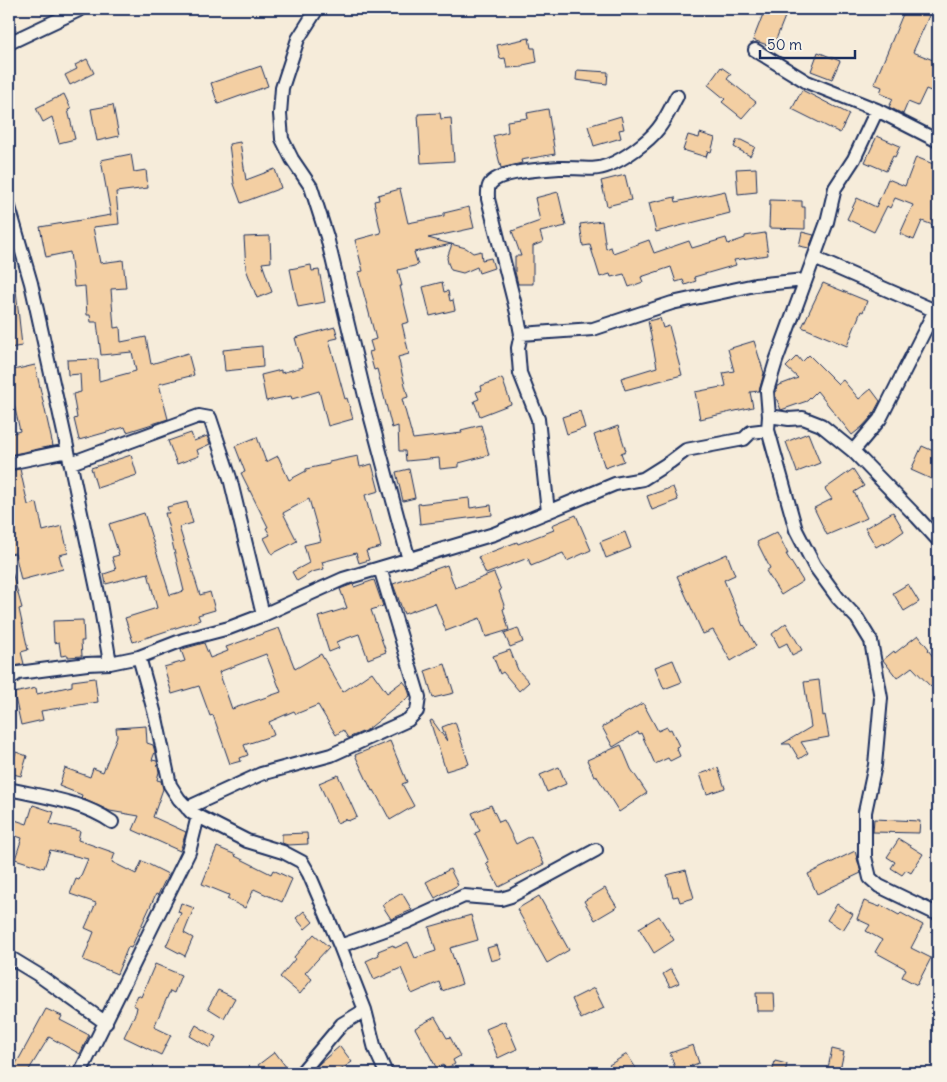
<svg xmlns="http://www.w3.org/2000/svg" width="947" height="1082" font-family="Delius,sans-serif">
	<rect width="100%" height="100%" fill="#f6ecda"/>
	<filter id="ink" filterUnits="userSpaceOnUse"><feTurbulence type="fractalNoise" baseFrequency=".02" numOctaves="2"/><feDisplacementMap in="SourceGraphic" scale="10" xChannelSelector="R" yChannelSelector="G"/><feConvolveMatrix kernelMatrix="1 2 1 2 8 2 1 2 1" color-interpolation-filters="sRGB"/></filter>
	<g filter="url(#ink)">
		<path fill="#f3cfa3" stroke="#1b2f5e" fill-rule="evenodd" d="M765 9H788L773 47 753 40Z
			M905 9H932L913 52 938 62V94L926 89 918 106 908 102 903 114 889 107 893 99 880 93 882 87 874 84Z
			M529 38 531 48H535L537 62 523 65V67L507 68 505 58 500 59 497 45Z
			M818 52 840 61 832 79 811 71Z
			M87 59 94 73 70 85 65 75 77 69 75 65Z
			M261 66 268 86 218 104 211 83Z
			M721 67 731 74 727 79 756 102 742 118 722 102 725 99 708 85Z
			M577 70 608 72 607 84 576 80Z
			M802 90 849 114 840 133 792 109Z
			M64 94 71 109 68 110 75 139 59 143 52 117 43 122 36 108Z
			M113 105 119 136 97 141 91 109Z
			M548 109 555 154 521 160 522 163 501 168 493 136 508 132 507 121 528 118 527 113Z
			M440 113 441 119 451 118 454 161 421 163 418 114Z
			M621 116 624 129 619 130 621 138 594 146 588 126Z
			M700 133 715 138 711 152 708 151 706 157 683 150 688 135 699 138Z
			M877 136 900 146 895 157 893 156 886 171 865 162Z
			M737 140H741L755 147 750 156 734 147Z
			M240 142 246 180 275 169 281 188 241 203 234 184 229 144Z
			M131 154 134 172 146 170 148 188 116 192 119 224 93 227 100 263 123 260 126 288 111 289 114 328 120 327 121 342 146 337 151 364 188 353 194 375 159 384 168 419 127 432 125 427 79 440 74 419 77 418 73 394 81 392 80 374 68 375 67 360 98 359 99 381 136 371 132 352 101 355 97 322H91L90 315H87L85 286 74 287 70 252 46 257 40 227 111 215 101 160Z
			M916 157 938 166V227L922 221 914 240 900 234 913 205 895 198 890 208 887 206 874 232 847 219 857 198 876 207 888 179 905 186Z
			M756 168 757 192 738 194 736 169Z
			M625 175 631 200 607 206 601 181Z
			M400 189 408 223 444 216V213L469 207 474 228 428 238 466 248 473 253 481 251 482 260 491 258 494 268 479 273 477 267 463 273 451 270 448 263 447 258 452 244 414 252 418 265 398 270 402 286H400L409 322 402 324 409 354 398 357 408 397 402 399 413 439 462 433 461 430 481 425 489 455 459 463V467L440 469 439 458 406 461 405 451H399L398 426 392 428 377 369 374 370 369 352 373 351 370 341 376 339 358 272 363 271 355 240 381 233 374 201 379 200 378 195Z
			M725 191 730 213 656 232 649 203 675 197 676 202Z
			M558 192 566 226 540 232 543 242 533 246V284H518L515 272V256H521L512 231 540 221 535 198Z
			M770 200 802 201V207H805V229L769 228Z
			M602 221 606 249 611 247 613 253 649 240 654 253 689 241 692 248 726 238 728 244 745 238V236L765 233 768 255 734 260 736 265 694 277 696 281 685 285 683 280 676 282 671 267 641 277 643 282 629 287 624 274 611 277 610 274 600 277 590 245 583 246 580 224Z
			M802 232 814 235 809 248 799 246Z
			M270 236 271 262 262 263 272 292 257 298 246 269 244 237Z
			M311 265 312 271 319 270 325 302 298 307 290 269Z
			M442 282 444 292 448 291 450 301 453 300 455 310 430 316 423 287Z
			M823 283 867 301 863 312 861 311 847 346 802 327Z
			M9 290H16L22 346 9 348Z
			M660 318 663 328 669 326 682 375 625 390 621 378 657 367 648 321Z
			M335 327 338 338 329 340 345 399 347 398 353 419 328 426 319 391 292 399 291 396 266 401 261 375 281 370V373L303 367 295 338Z
			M754 341 764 373 759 391 750 392 753 407 700 419 695 392 726 386 723 373 734 371 728 349Z
			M262 346 263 367 225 371 223 350Z
			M809 355 838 384 843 380 859 399 871 389 880 401 872 416 862 427 852 435 817 391 807 401 781 410 775 395 777 386 798 378 786 367 797 356 802 362Z
			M35 365 53 446 9 455V434L20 431 11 391H9V371Z
			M502 378 511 404 480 416 474 401 479 399 476 392 482 390 481 386Z
			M580 411 585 428 567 434 562 417Z
			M618 426 626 451 621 453 624 461 605 468 594 435Z
			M191 433 194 441 207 436 210 444 197 450 199 456 177 464 168 441Z
			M808 433 820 463 797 472 786 442Z
			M257 437 266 462 278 456 289 480 306 471V469L329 464V462L358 456 360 467 372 464 379 491 365 495 373 526 375 525 381 547 366 551 369 560 359 563 356 553 322 562 324 569 312 572 297 581 292 572 309 563 304 545 321 541 309 499 283 513 297 541 272 554 264 538 270 535 266 528 268 527 241 473 245 472 235 446Z
			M922 446 938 453V482L911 470Z
			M131 455 137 475 97 488 91 468Z
			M20 469 28 505 37 503 43 531 62 526 68 553 59 555 63 569 21 580 15 553 9 554V471Z
			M409 469 415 498 403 501 396 472Z
			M853 469 864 486 854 492 867 518 827 535 814 508 832 499 825 489Z
			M673 487 678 500 652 510 647 496Z
			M469 498 470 508 491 505 492 515 420 524 418 504Z
			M187 502 193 523 179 527 200 595 210 592 215 610 198 615 200 620 133 642 125 618 157 608 148 573 106 584 104 574 116 570 112 557 119 555 109 524 144 513 170 595 184 591 165 513H169L167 507Z
			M893 512 904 531 884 545 883 543 876 547 865 528Z
			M576 515 591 550 567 561 563 553 531 566 528 558 486 574 478 557 517 542 518 544 554 530 552 525Z
			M625 532 631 548 606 558 600 542Z
			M777 532 788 554H786L803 581 781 595 766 571 770 568 757 542Z
			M727 554 735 575 724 580 743 626 744 625 756 646 731 661 713 630 703 634 677 576Z
			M447 565 455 588 494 573 501 590 499 591 505 608 503 609 509 630 486 637 480 618 446 631 435 603 404 614 393 584Z
			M12 572 22 608 19 609 28 650 21 652 24 664 15 666 12 654 9 655V573Z
			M374 580 383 606 371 610 386 652 368 659 359 634 336 642 339 648 329 652 318 617 347 608 340 589 353 584 354 587Z
			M908 584 919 602 904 611 893 593Z
			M83 620 84 641H81L82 656 68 657V655L61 656 59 642 54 643 53 621Z
			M786 623 802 650 792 655 787 643 779 647 772 634Z
			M279 628 295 669 321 654 343 692 372 672 387 693 403 681 407 686 410 696 367 730 348 738 343 730 336 735 318 705 296 714 294 711 269 722 274 735 244 745 248 755 240 758 241 761 230 764 213 715 210 716 199 686 172 694 164 667 185 661 181 650 186 648 204 643 210 658 228 651 226 647ZM266 654 281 692 232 709 219 672Z
			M518 628 523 642 510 647 504 633Z
			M918 635 929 649 928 650 938 663V681L931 687 912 667 897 678 883 660 894 651 895 653Z
			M510 650 518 670 529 682 519 691 503 672 500 674 493 656Z
			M673 660 682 682 664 689 655 667Z
			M445 664 454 693 433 698 425 671Z
			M95 678 98 702 41 711 43 720 21 725 14 693 36 688 37 694 72 686V681Z
			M819 680 823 716 825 715 829 737 801 742 808 753 799 759 790 744H782L811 727 804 682Z
			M643 703 658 731 667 727 669 730 671 729 679 746 676 747 680 756 670 761 668 758 655 764 641 733 639 734 638 732 613 747 602 727Z
			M432 720 447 741 442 727 455 722 469 764 446 771 430 721Z
			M146 726 147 743 153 745 155 752 152 760 157 761 159 772 157 780 161 781 163 789 153 817 186 832 180 851 133 830 139 816 110 811 81 798 82 795 59 786 65 768 90 777 93 768 103 772 117 736 116 728Z
			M390 741 407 782 402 784 414 806 390 820 374 790 372 791 355 755Z
			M621 745 631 769 647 793 619 812 596 775 594 776 587 760Z
			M16 752 27 756 21 776 9 773Z
			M559 767 566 784 547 792 540 775Z
			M718 768 725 788 707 794 700 774Z
			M338 775 357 817 348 821 346 819 337 823 319 783Z
			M33 805 54 812 50 824 80 831 78 840 115 853 112 862 136 874 142 861 168 874 158 895 156 894 131 948 128 947 117 974 83 960 94 932 85 928 96 903 70 894 76 879 79 880 88 859 50 850 44 868 15 859 22 838 9 834V818L27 824Z
			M491 805 499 822 504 820 516 844 531 836 544 864 499 887 486 863 489 862 475 833 480 831 472 813Z
			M874 819 920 821 919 833 873 832Z
			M307 833 308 844 288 845 282 843V834Z
			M899 839 923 854 911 873 906 870 902 875 891 868 895 862 887 857Z
			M217 847 236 855 235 856 271 874 273 870 292 879 282 902 254 889 245 908 227 899 229 895 202 884Z
			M855 851 861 873 817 894 808 874Z
			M450 869 458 885 435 898 426 882Z
			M686 870 694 898 680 902 678 896 673 897 667 875Z
			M605 888 617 907 595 920 584 901Z
			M402 893 412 910 391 919 382 905Z
			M539 896 569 950 547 963 517 909Z
			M864 901 880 907 881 905 899 915 901 913 923 925 911 948 931 958 917 985 902 977 906 969 875 952 882 940 866 931 870 925 857 919Z
			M181 903 194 908 184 933 193 938 185 956 166 946 181 913 178 912Z
			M837 904 853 914 843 930 827 920Z
			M304 911 313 922 305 929 296 918Z
			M471 915 478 940 450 948 462 984 442 991 439 982 412 994 401 968 374 980 366 961 379 955 378 951 393 945 395 948 408 942 415 958 436 951 429 927Z
			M659 916 674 940 654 953 639 928Z
			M314 934 329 947 305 973 312 979 300 994 280 977 295 959 294 957Z
			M497 945 501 958 491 961 487 948Z
			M155 964 181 975 174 993 170 991 154 1027 171 1035 161 1055 124 1037 136 1012 137 1007 133 1005 138 995 141 997Z
			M671 969 679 983 670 987 663 974Z
			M594 988 604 1008 581 1019 572 999Z
			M218 990 235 998 224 1018 208 1008Z
			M756 993H774L775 1011H757Z
			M46 1009 62 1016 60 1020 89 1035 80 1054 49 1037 27 1073H10L20 1057Z
			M435 1017 447 1038 450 1037 460 1056 453 1060 455 1064 445 1069 443 1065 437 1069 415 1028Z
			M505 1021 517 1049 498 1058 486 1029Z
			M196 1025 216 1037 210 1048 190 1036Z
			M693 1045 699 1063 676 1071 670 1053Z
			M340 1046 352 1062 336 1073H311L320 1063Z
			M832 1049 844 1052 840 1070 828 1068Z
			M275 1052 286 1067 278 1073H264L258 1065Z
			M627 1054 639 1073H614L609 1065Z
			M775 1061 787 1064 785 1073H772Z"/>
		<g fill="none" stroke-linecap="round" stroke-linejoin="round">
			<defs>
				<path id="street" d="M317 9 298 39 282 88 280 114 282 139 292 159 311 187 327 237 365 396 409 560
					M9 43 81 9
					M755 50 807 82 877 110 938 141
					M9 207 31 283 66 442 100 603 110 663
					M814 258 938 312
					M521 334 593 329 672 303 755 285 805 280
					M769 416 789 419 803 418 821 425 853 451 917 517 938 540
					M768 430 796 530 814 565 838 598 857 618 871 641 881 698 875 765 865 812V857L870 878 879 886 933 912
					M853 451 880 419 935 310
					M9 463 67 451
					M71 463 199 416 210 418 230 478 263 615
					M548 512 538 419 520 373 518 348 521 334 517 313 488 199C488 194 487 188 490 184 499 171 543 169 559 168 576 167 593 172 609 165 624 159 648 142 658 129 666 119 671 107 677 96
					M139 657 156 718 170 785 179 799 192 813 247 841 283 852 302 862 309 874 340 946 365 1010 375 1049 386 1073
					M9 679 18 673 87 664 110 663 139 657 183 640 229 628 263 615 343 579 494 534 615 484 643 479 670 462 686 450 744 439 751 432 768 430 769 416 767 391 776 361 827 222 835 188 854 159 877 110
					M9 789C43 797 82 801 112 822
					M187 808 261 774 331 755 408 720 417 711 419 697 380 568
					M340 946 407 922 464 896 501 899 511 896 596 850
					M9 957 37 974 106 1023
					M80 1073 189 852 198 816
					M301 1073 342 1024 365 1010"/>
			</defs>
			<use href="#street" stroke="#1b2f5e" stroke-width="16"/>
			<use href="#street" stroke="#f7f3e8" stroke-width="12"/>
		</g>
	</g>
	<rect width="947" height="1082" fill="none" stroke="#f7f3e8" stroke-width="30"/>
	<rect x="15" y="15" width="917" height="1052" fill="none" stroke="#1b2f5e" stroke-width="2" filter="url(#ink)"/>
	<path d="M760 50v8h95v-8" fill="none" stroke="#1b2f5e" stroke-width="2.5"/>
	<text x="767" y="50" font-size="15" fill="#1b2f5e" stroke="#f7f3e8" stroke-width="4" paint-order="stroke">50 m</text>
</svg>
